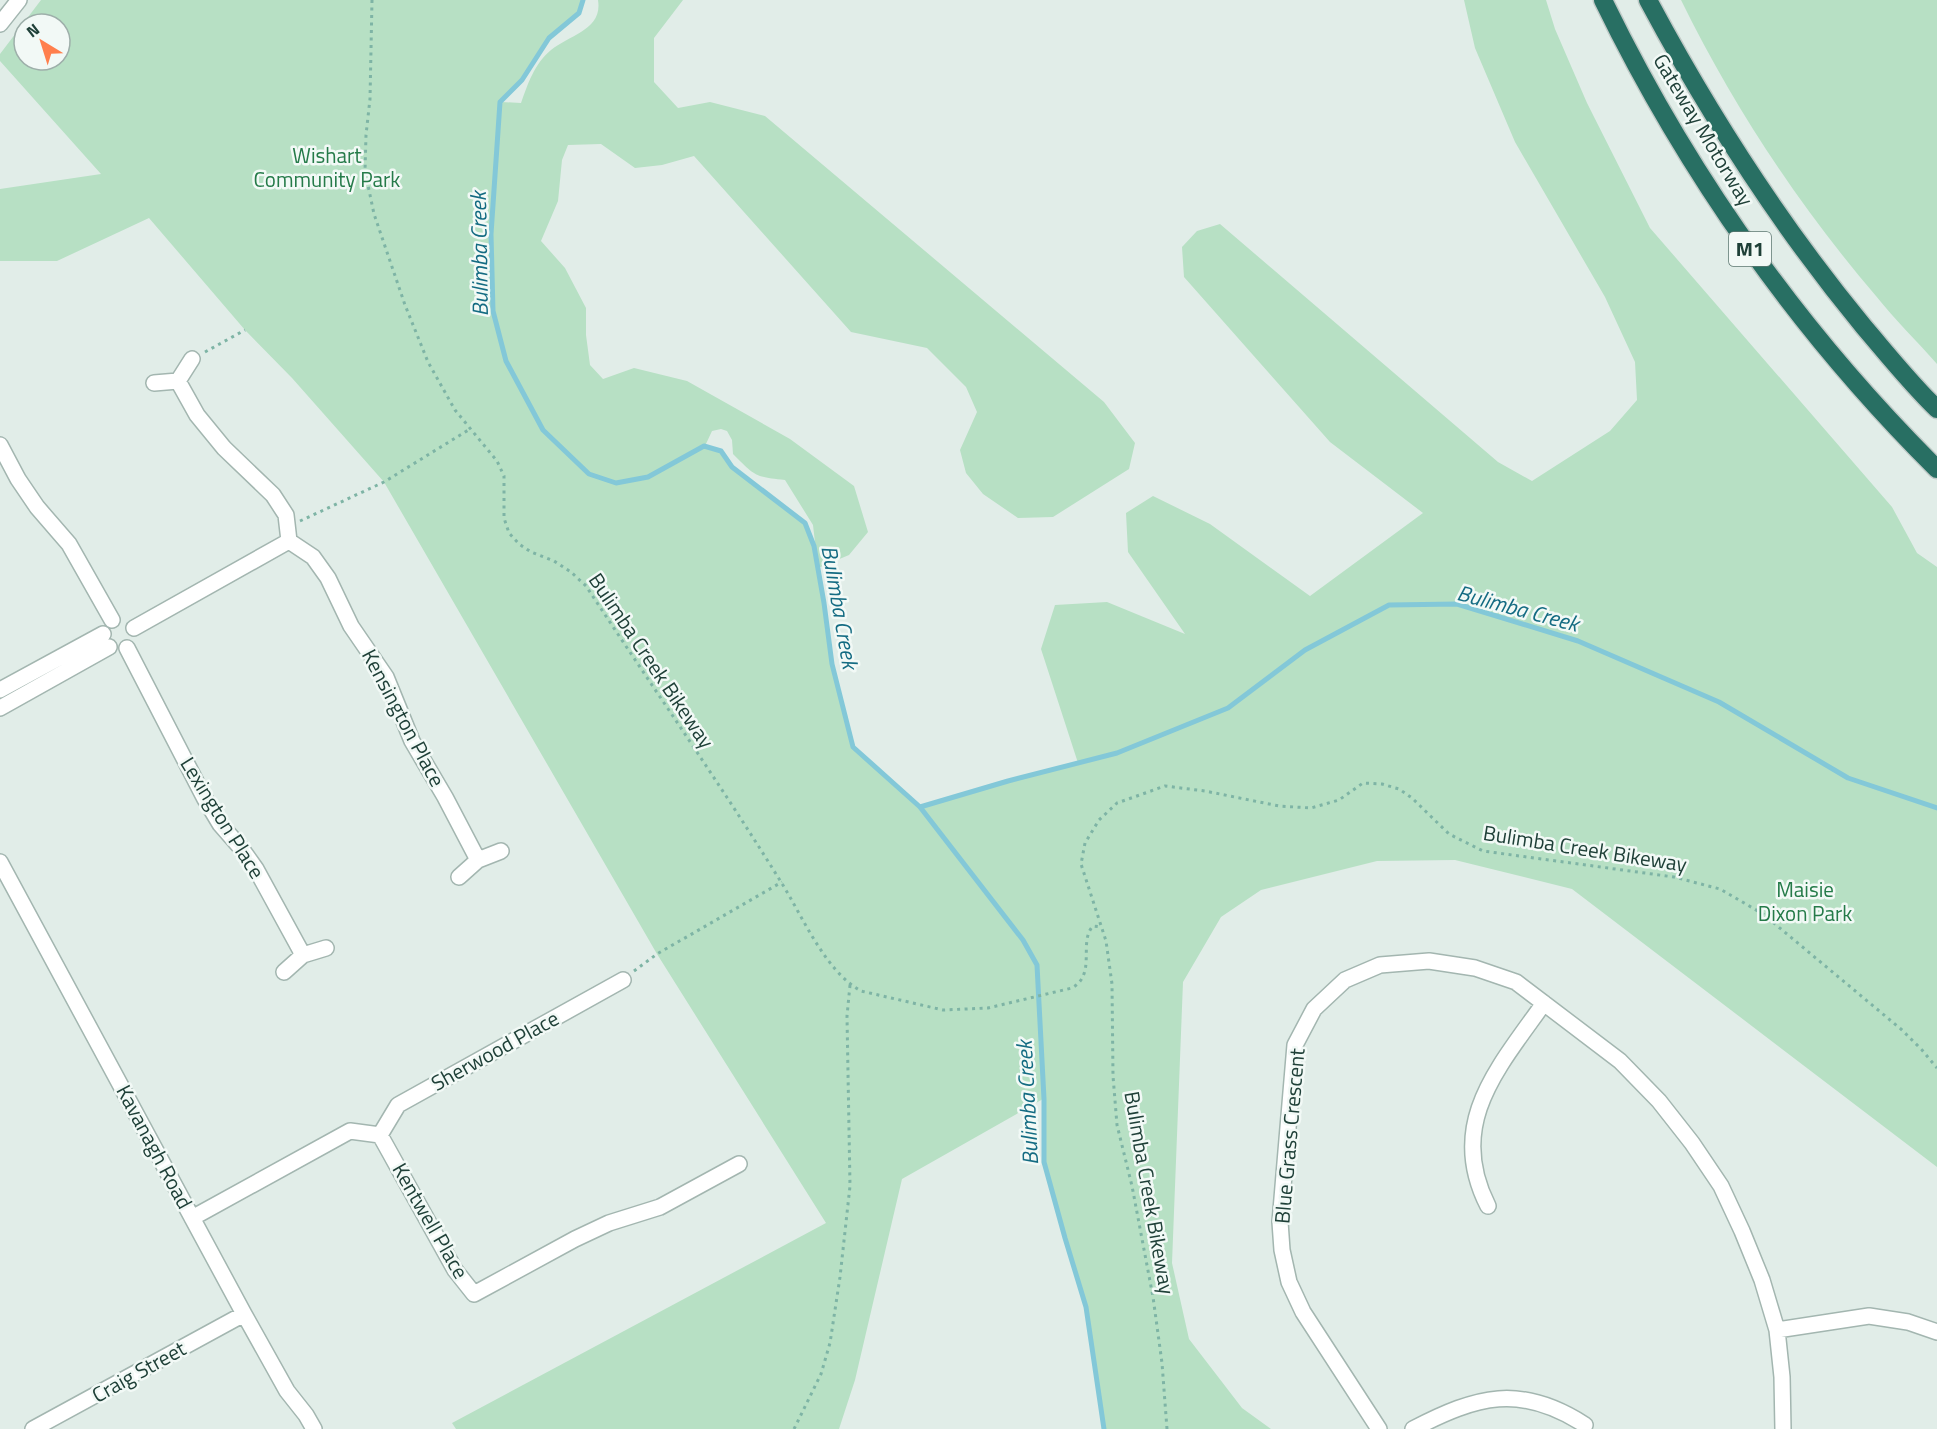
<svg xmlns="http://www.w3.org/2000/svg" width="1937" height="1429" font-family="'Titillium Web',sans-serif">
	<rect width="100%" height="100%" fill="#e1ede8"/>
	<path fill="#b7e0c4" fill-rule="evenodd" d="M41 0H583L579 13 549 38 522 80 501 102 521 103C528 84 534 64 551 50 569 35 603 30 598 0H683L654 38V82L678 108 710 102 765 116 1104 402 1135 443 1129 469 1053 517 1018 518 983 494 966 473 960 450 977 412 966 387 927 348 851 332 694 156 662 165 635 168 601 144 568 145 562 160 558 201 541 241 565 268 586 308V335L590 365 603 379 634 368 687 381 790 439 854 486 868 532 849 555 818 568 832 664 853 747 920 807 1078 763 1041 649 1055 605 1107 602 1185 634 1128 552 1126 513 1153 496 1210 524 1310 596 1423 513 1330 442 1184 277 1182 247 1197 231 1220 224 1498 462 1532 481 1610 431 1637 400 1635 362 1605 297 1515 142 1475 48 1464 0H1546L1555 29 1587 103 1650 228 1892 507 1917 553 1937 567V1167L1572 889 1455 860 1377 861 1261 890 1221 917 1183 982 1172 1263 1189 1339 1242 1408 1271 1429H1104L1086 1307 1065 1238 1044 1162 1043 1099 902 1179 855 1380 839 1429H456L452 1423 826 1223 657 954 384 482 292 378 245 330 149 218 57 261H0V189L101 174 0 61V54ZM24 24H60V60H24ZM721 429 727 431 732 440 733 454C755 476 755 477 785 480L813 525 816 551 805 523 732 467 721 451 705 446 712 431Z
		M1681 0H1937V364C1917 341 1895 320 1876 296 1799 206 1733 106 1681 0Z"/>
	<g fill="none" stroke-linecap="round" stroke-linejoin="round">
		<path stroke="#83c8d8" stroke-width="5" d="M583 0 579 13 549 38 522 80 500 102 491 234 493 311 506 361 543 430 589 474 616 483 648 477 704 446 721 451 732 467 805 523 814 546 824 603 832 664 853 747 920 807 1023 940 1037 965 1044 1099V1162L1065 1238 1086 1307 1104 1429
			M920 807 1008 781 1117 753 1228 708 1305 650 1389 605 1457 604 1578 641 1719 702 1848 778 1937 808"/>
		<defs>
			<path id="street" d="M0 24 19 0
				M178 381 197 415 224 448 273 495 286 515 289 541 313 557 328 578 351 626 386 677 412 741 445 797 478 860
				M154 383 178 381 192 359
				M0 445 18 479 37 507 69 544 112 620
				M134 628 289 541
				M127 648 205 799 220 824 241 848 256 869 303 955
				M0 690 103 634
				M0 708 109 647
				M0 862 244 1314 287 1391 306 1415 314 1429
				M459 877 478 860 501 851
				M284 972 303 955 326 948
				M380 1135 398 1105 623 980
				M1488 1206C1446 1124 1498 1068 1544 1003
				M192 1218 350 1131 380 1135 455 1270 474 1294 575 1239 609 1223 660 1207 739 1164
				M1777 1330 1869 1316 1908 1322 1937 1332
				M33 1429 244 1314
				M1379 1429 1303 1312 1289 1282 1282 1250 1280 1222 1295 1045 1314 1009 1345 980 1380 965 1429 961 1475 968 1516 982 1620 1061 1659 1101 1692 1143 1721 1186 1742 1231 1762 1280 1777 1330 1782 1377 1783 1429
				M1413 1429C1477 1396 1520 1383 1585 1425"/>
			<path id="highway" d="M1603 0C1687 173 1800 333 1937 469
				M1648 0C1711 118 1779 224 1864 327 1888 355 1911 384 1937 409"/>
		</defs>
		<use href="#street" stroke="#a3b6b0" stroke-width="18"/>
		<use href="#highway" stroke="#c0cac7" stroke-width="21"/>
		<path stroke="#7eb4a5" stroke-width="3" stroke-dasharray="3 4.5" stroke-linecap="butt" d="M372 0 370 99 366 135 365 171 374 214 405 305 428 362 455 410 497 461 504 476V518L509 533 519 544 531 552 554 561 571 572 586 586C651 685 719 782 781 882 803 917 825 971 861 991L943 1010 988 1008 1072 988C1097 974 1078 942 1093 926L1102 927
			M205 352 245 330
			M300 521 384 482 470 429
			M634 971 657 954 782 882
			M794 1429 821 1374 830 1343 840 1277 850 1186 847 1016 850 985
			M1167 1429 1162 1363 1153 1297 1132 1186 1117 1125 1113 1076 1112 984 1106 941 1081 864 1085 843 1099 820 1117 803 1165 786 1205 791 1279 806 1311 808 1339 800 1363 783 1382 784 1399 789 1412 798 1449 834 1483 851 1674 877 1720 889 1763 914 1902 1030 1922 1050 1937 1068"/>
		<use href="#street" stroke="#fff" stroke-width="15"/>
		<use href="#highway" stroke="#286f63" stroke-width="18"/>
	</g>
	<g text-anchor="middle" stroke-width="5" stroke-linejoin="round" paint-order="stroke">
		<rect fill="#f2f9f6" stroke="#5e7871" stroke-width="1.5" x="1729" y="232" width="42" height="34" rx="4.5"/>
		<g font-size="20" font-weight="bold" fill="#1f4038">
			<text x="1750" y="256">M1</text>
		</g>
		<g font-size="21" fill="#1f4038" stroke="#f2f9f6">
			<text transform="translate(1703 130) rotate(59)" y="7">Gateway Motorway</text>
			<text transform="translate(651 661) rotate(56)" y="7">Bulimba Creek Bikeway</text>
			<text transform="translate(403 718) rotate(62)" y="7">Kensington Place</text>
			<text transform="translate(222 818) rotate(58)" y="7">Lexington Place</text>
			<text transform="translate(1585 849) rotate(9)" y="7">Bulimba Creek Bikeway</text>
			<text transform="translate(495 1051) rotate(-29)" y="7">Sherwood Place</text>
			<text transform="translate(1290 1136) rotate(-85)" y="7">Blue Grass Crescent</text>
			<text transform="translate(154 1147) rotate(62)" y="7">Kavanagh Road</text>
			<text transform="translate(1149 1193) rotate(80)" y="7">Bulimba Creek Bikeway</text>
			<text transform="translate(430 1221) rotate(60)" y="7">Kentwell Place</text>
			<text transform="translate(139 1372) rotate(-29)" y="7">Craig Street</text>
		</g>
		<g font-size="21" fill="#257b49" stroke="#f2f9f6">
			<text x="327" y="163">Wishart<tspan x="327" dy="24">Community Park</tspan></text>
			<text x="1805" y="897">Maisie<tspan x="1805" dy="24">Dixon Park</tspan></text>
		</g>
		<g font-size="22" font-style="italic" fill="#136b82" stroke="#f2f9f6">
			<text transform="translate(479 254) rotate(-91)" y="8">Bulimba Creek</text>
			<text transform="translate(840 607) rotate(80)" y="8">Bulimba Creek</text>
			<text transform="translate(1518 608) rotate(15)" y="8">Bulimba Creek</text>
			<text transform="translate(1027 1103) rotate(-93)" y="8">Bulimba Creek</text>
		</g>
	</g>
	<g transform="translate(42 42) rotate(322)"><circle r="28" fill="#f2f9f6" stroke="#9eafaa" stroke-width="1.5"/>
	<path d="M0-4.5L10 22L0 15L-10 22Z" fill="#ff7f4d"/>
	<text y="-9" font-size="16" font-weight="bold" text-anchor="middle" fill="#1f4038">N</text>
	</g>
</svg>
